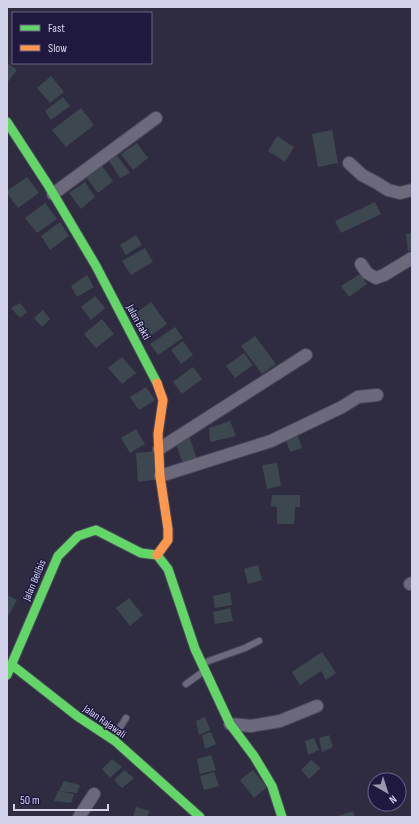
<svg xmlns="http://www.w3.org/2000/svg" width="419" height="824" font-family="'Sofia Sans Condensed',sans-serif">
	<rect width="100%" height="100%" fill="#2f2c42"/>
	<path fill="#3d474f" d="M7 63 17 70 7 83Z
		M51 76 64 92 50 103 37 88Z
		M63 97 70 106 51 120 45 111Z
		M81 108 94 125 66 147 52 130Z
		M332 130 338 163 318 167 312 134Z
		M277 136 294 147 285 162 268 151Z
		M137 143 148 158 133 170 121 154Z
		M116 154 130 173 120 178 108 159Z
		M102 166 113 181 98 193 86 177Z
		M27 177 39 193 18 208 7 193V191Z
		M85 182 95 197 81 209 69 193Z
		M375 202 381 214 341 233 335 221Z
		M45 203 57 219 37 233 25 218Z
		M60 222 69 236 50 250 41 236Z
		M412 233V250L408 251 406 234Z
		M136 235 142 245 126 255 120 245Z
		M145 248 153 262 131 275 122 261Z
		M360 274 367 284 349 297 341 286Z
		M87 275 94 287 77 297 71 286Z
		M95 296 105 308 91 320 81 307Z
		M151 302 167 324 149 337 133 315Z
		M20 303 27 312 20 318 11 308Z
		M43 310 50 319 42 327 34 318Z
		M102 319 114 334 96 348 84 334Z
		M175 327 183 338 158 355 150 344Z
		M255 336 276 364 262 374 241 346Z
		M183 341 193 355 181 364 171 350Z
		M244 353 253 365 235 378 226 366Z
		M122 357 136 373 122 384 108 368Z
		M193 367 202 379 182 394 173 382Z
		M146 387 155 400 139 410 130 397Z
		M230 421 236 436 210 442 209 428Z
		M136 429 145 444 130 453 121 438Z
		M297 433 302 448 290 452 285 437Z
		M189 436 198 462 184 467 175 441Z
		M156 451 159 479 138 482 136 453Z
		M277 463 281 486 267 489 262 465Z
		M272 495H300V507H295L294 524H277V507L271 506Z
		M258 565 262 580 248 584 244 569Z
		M230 592 232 605 215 608 213 596Z
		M7 595 17 600 8 616 7 615Z
		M129 598 143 615 130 626 116 608Z
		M230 608 233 621 215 624 213 612Z
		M322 652 336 673 326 680 321 671 300 685 292 672Z
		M205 717 210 730 199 735 196 721Z
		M211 732 216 744 205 749 202 735Z
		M329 735 333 747 322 752 319 738Z
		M314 738 319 750 308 755 305 741Z
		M211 755 216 770 200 774 197 759Z
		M112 759 122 767 110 778 102 769Z
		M311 760 321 768 309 779 301 770Z
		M124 770 134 778 122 788 114 780Z
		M253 770 267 787 254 798 240 780Z
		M214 772 219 786 204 790 200 776Z
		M64 781 80 785 77 793 59 791Z
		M58 791 74 794 71 803 54 801Z
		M136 807 150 811 147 817H133Z
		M353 811 355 817H335Z"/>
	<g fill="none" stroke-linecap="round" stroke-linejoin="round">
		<defs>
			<path id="lane" d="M203 663 245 648 259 641
				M186 684 204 671
				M116 739 119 729 126 718"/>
			<path id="street" d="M349 163 362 175 377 183 388 190 400 193 412 190
				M53 194 156 118
				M361 264 367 273 376 278 384 275 412 258
				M159 449 306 355
				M160 476 271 441 342 407 358 397 377 395
				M410 584 412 583
				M230 724 251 726 280 721 317 706
				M79 817 94 794"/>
			<path id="fast" d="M7 122 48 185 96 266 157 383
				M157 555 168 569 195 649 230 724 254 756 272 786 282 817
				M12 665 77 716 115 741 200 817
				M7 675 58 556 78 536 96 530 141 553 157 555"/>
			<path id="slow" d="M157 383 163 400 158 434 160 476 168 529V540L157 555"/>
		</defs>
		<use href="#lane" stroke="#4b485b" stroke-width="8"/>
		<use href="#street" stroke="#4b485b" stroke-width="14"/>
		<use href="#fast" stroke="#4b485b" stroke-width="11"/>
		<use href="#slow" stroke="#4b485b" stroke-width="11"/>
		<use href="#lane" stroke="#6b697b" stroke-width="6"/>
		<use href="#street" stroke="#6b697b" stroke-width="12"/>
		<use href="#fast" stroke="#63d668" stroke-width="9"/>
		<use href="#slow" stroke="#ff974d" stroke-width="9"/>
	</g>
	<g text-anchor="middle" stroke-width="3" stroke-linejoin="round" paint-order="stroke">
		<g font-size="11" fill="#d3d2eb" stroke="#1f193f">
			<text transform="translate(139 322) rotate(62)" y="4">Jalan Bakti</text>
			<text transform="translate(34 580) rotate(-67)" y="4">Jalan Belibis</text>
			<text transform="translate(105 721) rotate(35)" y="4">Jalan Rajawali</text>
		</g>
	</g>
	<rect width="419" height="824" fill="none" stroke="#d3d2eb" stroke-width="16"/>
	<rect x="12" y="12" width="140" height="52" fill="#1f193f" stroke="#676384"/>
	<rect x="20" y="25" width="20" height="6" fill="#63d668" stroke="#676384"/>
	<text x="48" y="32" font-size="12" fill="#d3d2eb">Fast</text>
	<rect x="20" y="45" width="20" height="6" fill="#ff974d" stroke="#676384"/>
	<text x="48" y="52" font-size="12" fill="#d3d2eb">Slow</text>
	<g transform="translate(387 792) rotate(141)"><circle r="19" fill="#1f193f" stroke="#676384"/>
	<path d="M0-3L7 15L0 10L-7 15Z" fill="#9a98b0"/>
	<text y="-6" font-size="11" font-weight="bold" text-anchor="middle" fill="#d3d2eb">N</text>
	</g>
	<path d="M14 804v6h94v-6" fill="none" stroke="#d3d2eb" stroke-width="2"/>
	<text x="20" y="804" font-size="12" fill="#d3d2eb" stroke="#1f193f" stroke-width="3" paint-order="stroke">50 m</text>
</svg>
